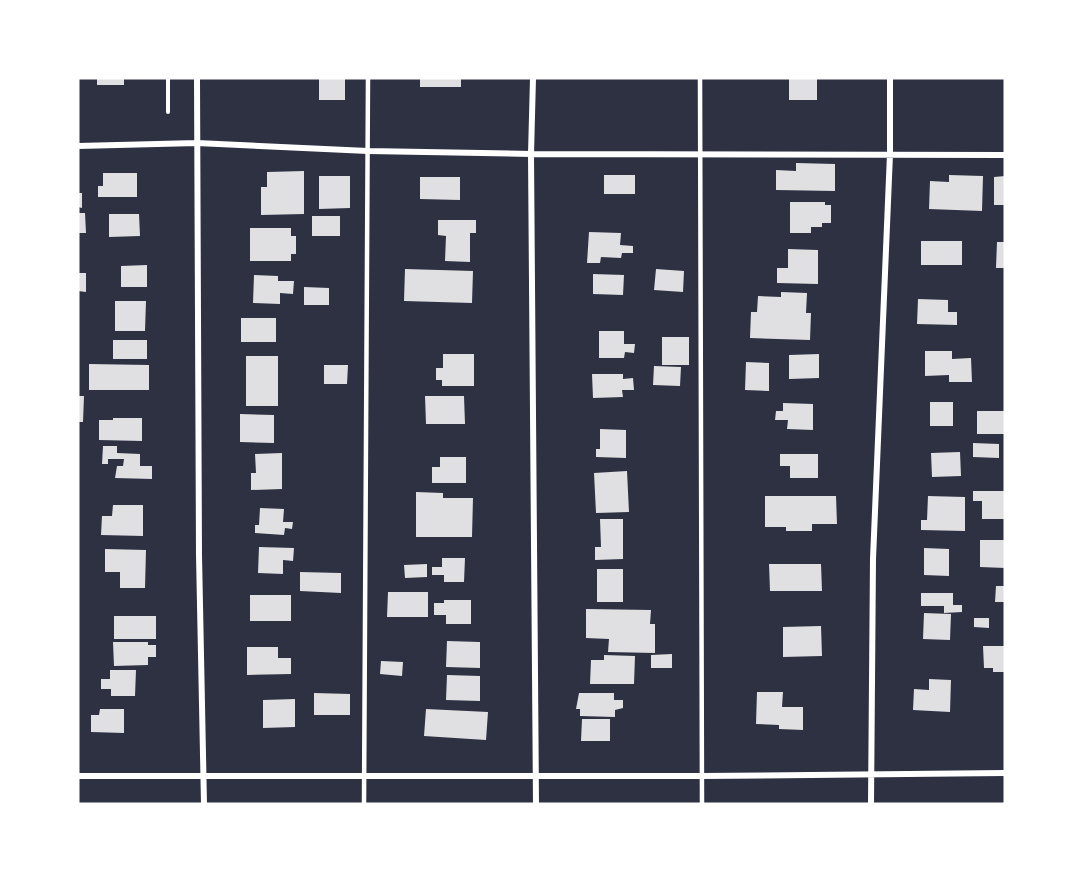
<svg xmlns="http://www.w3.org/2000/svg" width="1083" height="882" font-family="Poppins,sans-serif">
	<rect width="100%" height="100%" fill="#2d3142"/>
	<path fill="#e0e0e3" d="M97 78H124V85H97Z
		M319 78 345 79V100H319Z
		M420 78H461V87H420Z
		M789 78H817V100H789Z
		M796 163 835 164V191L776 190V170L796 171Z
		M304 171V214L261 215V187H267V172Z
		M103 173H137V197H98V186H103Z
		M604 175H635V194H604Z
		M949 175 983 176 982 211 929 209 930 181 949 182Z
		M319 176H350V208L319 209Z
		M1005 176V205H994V177Z
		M420 177H460V200L420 199Z
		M78 193H82V208L78 207Z
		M790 202H825V205H831V223H822V227H811V233H790Z
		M78 213H85L86 233H78Z
		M109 214H139L140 236 109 237Z
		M312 216H340V236H312Z
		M438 220H476V233H470V262L445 261 446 236 438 235Z
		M250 228H291V236H296V254H291V261H250Z
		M589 232 621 233 620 245 633 246V253H622L621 258 601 257 600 263H587Z
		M921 241H962V265H921Z
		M997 242H1005V268H996Z
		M788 249 818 250V284L777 283V268H788Z
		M147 265V287H121V266Z
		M405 269 473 271 472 303 404 301Z
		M656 269 684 271 683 292 654 290Z
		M78 273H86V292L78 291Z
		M593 274 624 275 623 295 593 294Z
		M254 275 278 276V281H294L293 294 280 293V304L253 303Z
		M304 287 329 288V305H304Z
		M781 292 807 293 806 313H811L810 340 750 338 751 312H757L758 296 781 297Z
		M918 299 948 300V312H957V325L917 324Z
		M115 301H146L145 331H115Z
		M241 318H276V342H241Z
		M599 331H624V344H635L634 353 625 352 624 358H599Z
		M662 337H689V365H662Z
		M113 340H147V359H113Z
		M925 351H952V359L971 358 972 382H949V375L925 376Z
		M443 354H474V386H442V380H436V368H443Z
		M819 354V378L789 379V355Z
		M246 356H278V406H246Z
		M746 362 769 363V391L745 390Z
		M89 364 149 365V390H89Z
		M324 365H348L347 384H324Z
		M654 366 681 367 680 386 653 385Z
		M592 374H623V379L633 378 634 390H622L623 397 593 398Z
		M78 396H84L83 422H78Z
		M425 396H464L465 424H426Z
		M930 402H953V426H930Z
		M783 403 813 404V430L787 429 788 420H775L776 411H783Z
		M977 411H1005V434H977Z
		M240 414 274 415V443L240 442Z
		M113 418H142V441L99 440V420H113Z
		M600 429 626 430V458L596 457V449H600Z
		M973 443 999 444V458L973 457Z
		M103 446H117V453L140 454V466H152V479L115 478 117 466H123L124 459H108V464H102Z
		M960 452 961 476 932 477 931 453Z
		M282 453V489L251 490V473H256L255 454Z
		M780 454H818V478H790V466H780Z
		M440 457H466V483H432V467H440Z
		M627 471 629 512 596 513 594 473Z
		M973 491H1005V519H982V501H973Z
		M416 492 443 493V498H473L472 537H416Z
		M765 496H836L837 524H812V531H786V527H765Z
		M928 496 965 497V531L921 530V520H927Z
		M113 505H143V536L101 535 102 516H112Z
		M260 508 284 509 283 522H293L292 529 285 528 284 535 255 533V525H259Z
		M600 519H623V559L595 560V547H601Z
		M980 540H1005V568L980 567Z
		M259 547 294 548 293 561 283 560V574L258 573Z
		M924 548 949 549V576L924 575Z
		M105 549 146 550 145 588H120V572H105Z
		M442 558H465L464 582H444V575H432V567H442Z
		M427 564V577L405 578 404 565Z
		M769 564H821L822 591H770Z
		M597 569H623V602H597Z
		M300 572 341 573V593L300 591Z
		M996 586H1005V602H995Z
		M388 592H428V617H387Z
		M921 593H953V605H962V612L944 613V606H921Z
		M250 595H291V621H250Z
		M444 600H471V624H446V615H434V603H444Z
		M586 609 651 610 650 624H655V653L608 652 609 639 586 638Z
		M924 613 951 614 950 640 923 639Z
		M114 616H156V639H114Z
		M974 618H989V628L974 627Z
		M821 626 822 656 783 657V627Z
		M447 641 480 642V668L446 667Z
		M113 642H148V645H156V657H148V665L114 666Z
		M983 646H1005V672H993V668H984Z
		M247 647H278V658H291V674L247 675Z
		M672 654V668H651V655Z
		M604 655 635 656 634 684H590L591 660H604Z
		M381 661 403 662 402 676 380 674Z
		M110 670H136L135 696H111V689H101V679H110Z
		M447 675 480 676V701L446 700Z
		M929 679 951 680 950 712 913 710 914 689 929 690Z
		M757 692H783L782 707H803V730L779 729V725L756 724Z
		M314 693 350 694V715H314Z
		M579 693H614V700H623V708L615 710V717L580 716V709H576Z
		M295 699V727L263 728V700Z
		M100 709H124V733L91 732V715H99Z
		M426 709 488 712 486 740 424 736Z
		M582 719H610V741H581Z"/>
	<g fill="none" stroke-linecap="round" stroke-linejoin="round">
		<path stroke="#fff" stroke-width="4" d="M168 112V78"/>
		<path stroke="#fff" stroke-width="4.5" d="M700 78 702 804
			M364 804 368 78"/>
		<path stroke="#fff" stroke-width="6" d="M197 78 199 555 204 804
			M533 78 531 154 536 804
			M78 146 197 143 368 151 531 154 1005 155
			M78 776H702L1005 773
			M871 804 873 559 890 154V78"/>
	</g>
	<rect width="1083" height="882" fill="none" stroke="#ffffff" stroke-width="159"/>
</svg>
